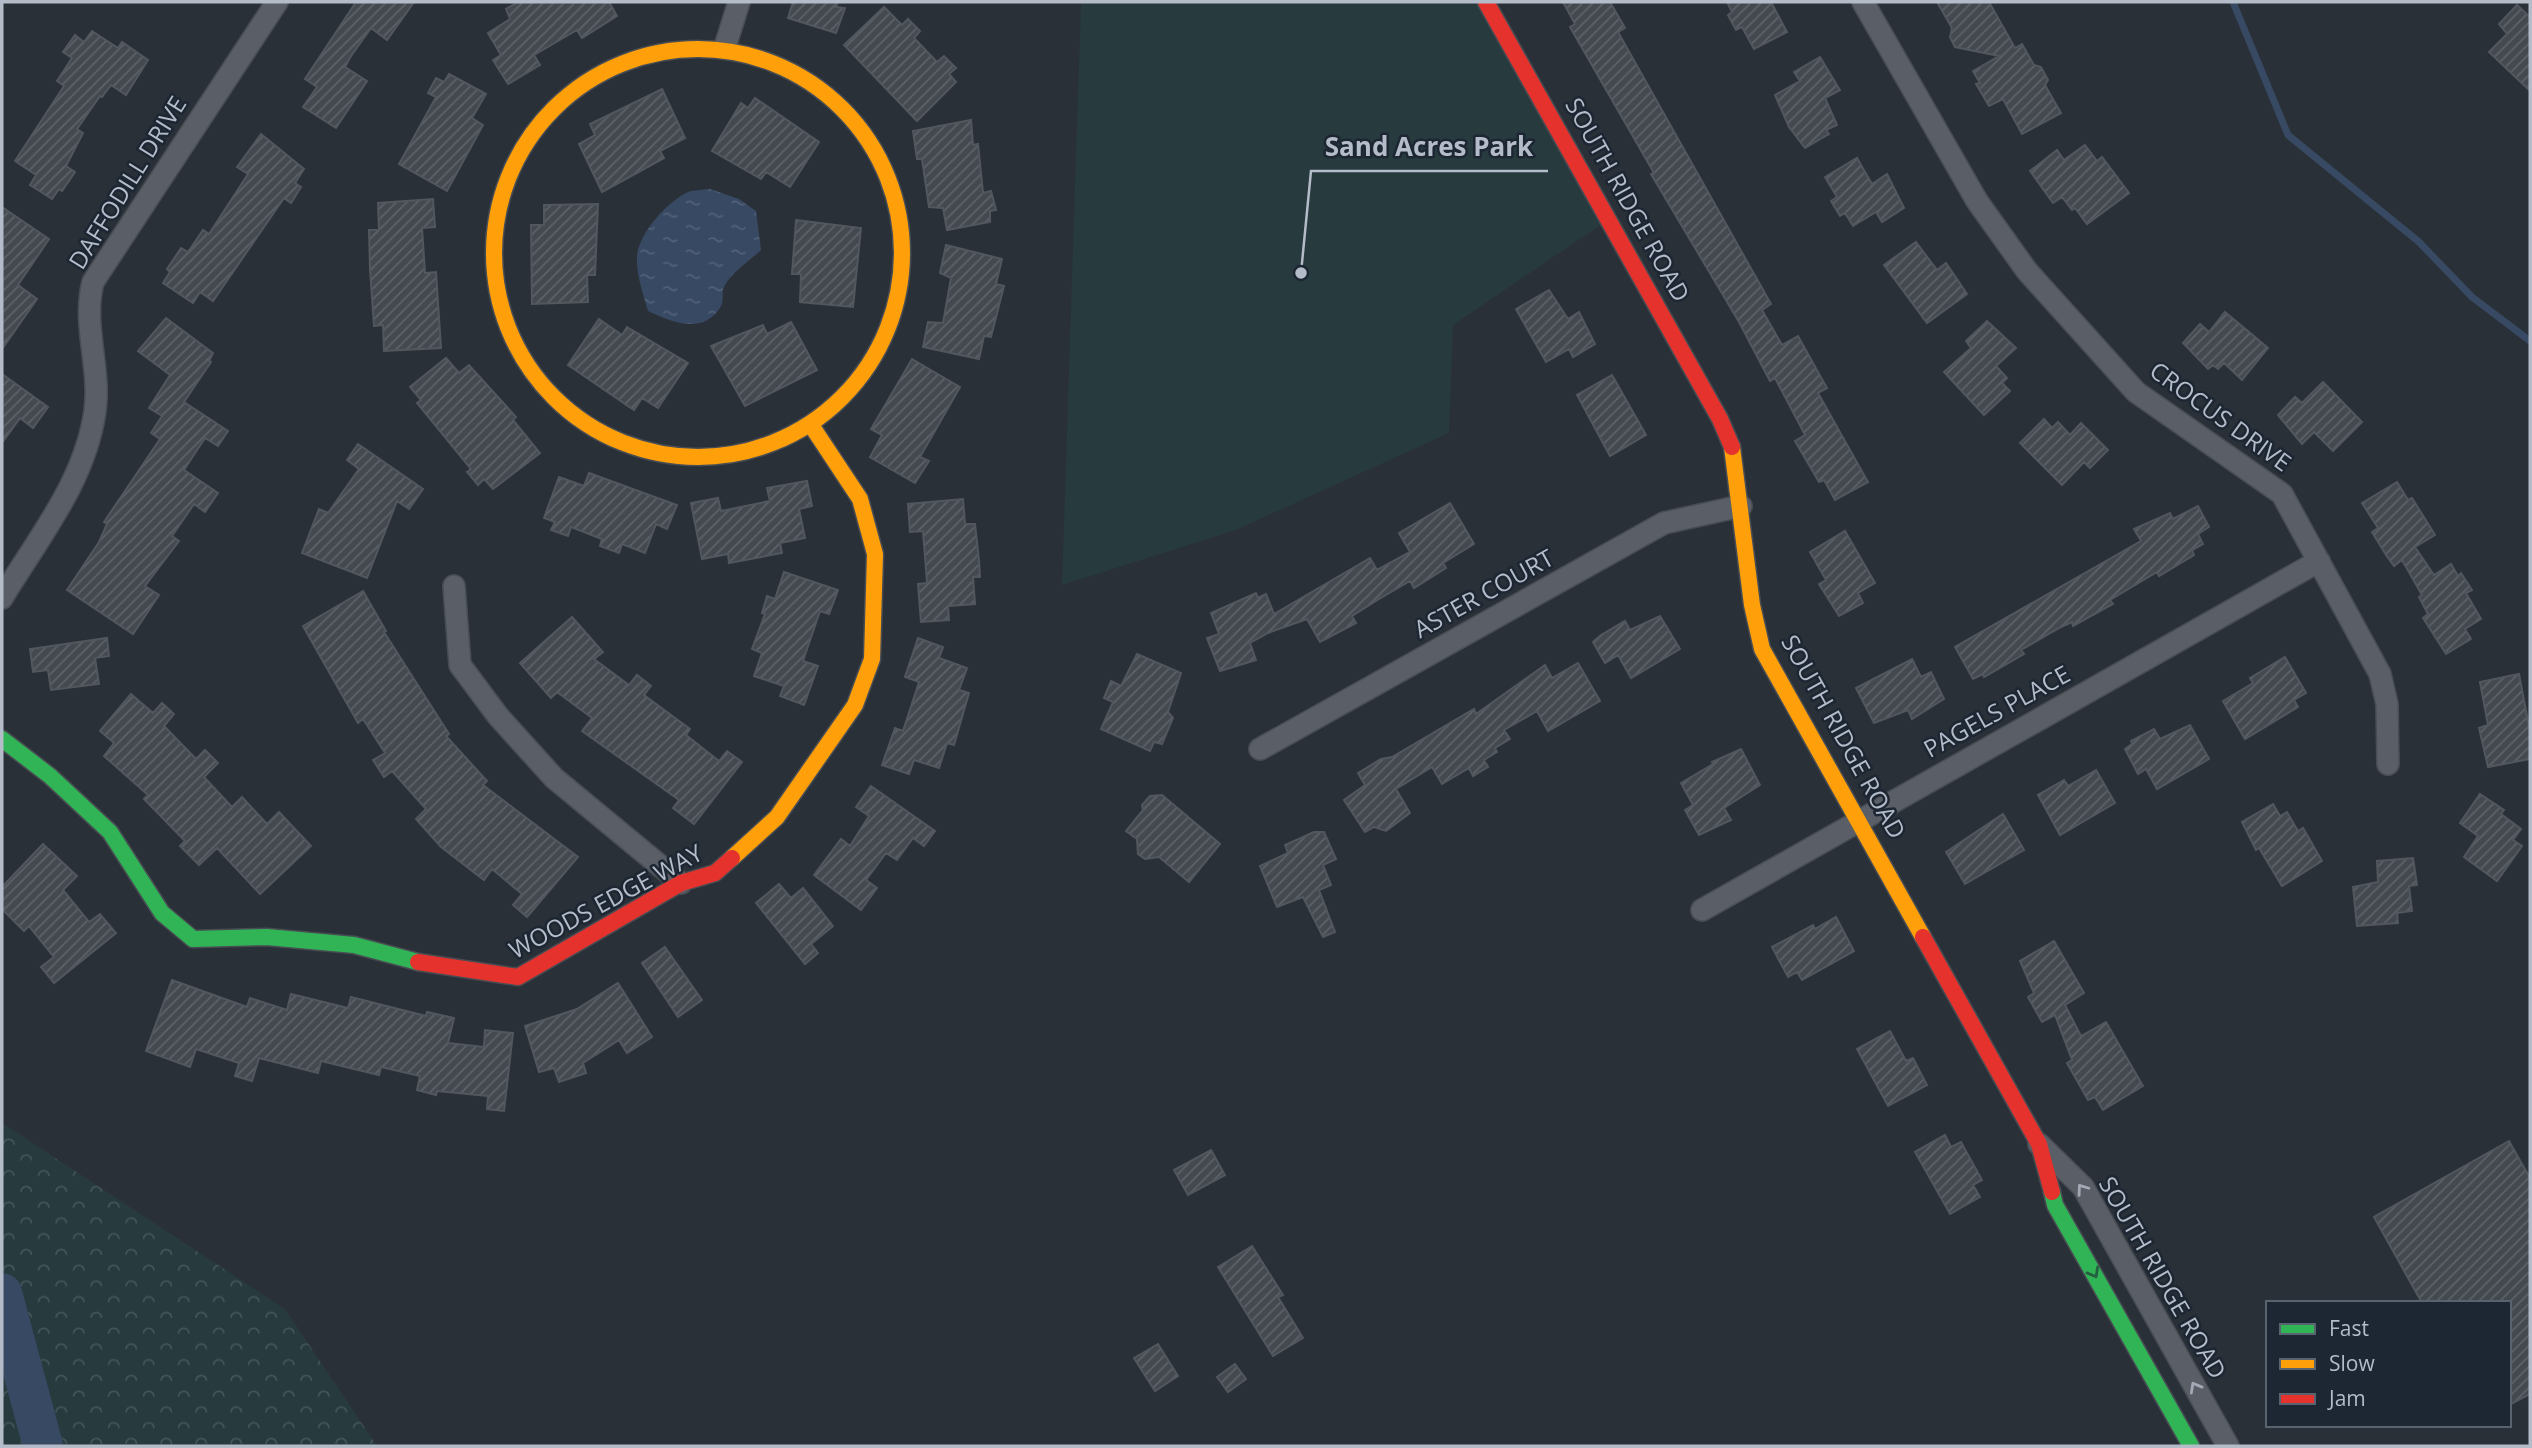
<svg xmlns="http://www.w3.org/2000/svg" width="2532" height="1448" font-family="'Open Sans',sans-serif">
	<defs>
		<pattern id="forest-crowns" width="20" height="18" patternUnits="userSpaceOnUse" patternTransform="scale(1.75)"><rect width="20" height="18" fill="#273a3e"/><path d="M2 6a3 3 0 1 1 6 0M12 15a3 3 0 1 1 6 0" fill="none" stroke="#445559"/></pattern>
		<pattern id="water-ripples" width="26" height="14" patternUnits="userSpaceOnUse" patternTransform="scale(1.75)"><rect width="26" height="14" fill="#384963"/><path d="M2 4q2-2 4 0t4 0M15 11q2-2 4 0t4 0" fill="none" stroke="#526178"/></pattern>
		<pattern id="building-hatch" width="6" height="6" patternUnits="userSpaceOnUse" patternTransform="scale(1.75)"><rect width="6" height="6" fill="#444950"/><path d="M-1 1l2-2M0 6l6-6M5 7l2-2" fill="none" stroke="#5d6168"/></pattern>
	</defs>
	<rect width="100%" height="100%" fill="#2a3038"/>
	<path fill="url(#forest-crowns)" d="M2 1123 285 1309 377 1446H2Z"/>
	<path fill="#273a3e" d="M1081 2H1477L1608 220 1453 325 1449 433 1236 530 1062 585Z"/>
	<path fill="url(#water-ripples)" d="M710 189 739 199 756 211 761 250C751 260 727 275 723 290 722 295 724 300 721 306 704 336 671 322 648 311 643 293 636 275 637 256 639 233 667 202 688 192 694 190 703 190 710 189Z"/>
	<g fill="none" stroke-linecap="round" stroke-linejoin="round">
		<path stroke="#384963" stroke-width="7" d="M2233 2 2288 135 2419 242 2472 297 2530 341"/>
		<path stroke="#384963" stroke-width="40" d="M2 1293 43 1446"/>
	</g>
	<path fill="url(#building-hatch)" stroke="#52575f" stroke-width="2" d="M356 2H414L387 40 371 28 351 56 345 67 367 81 336 128 303 107 317 87 305 79Z
		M518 2H609L617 16 582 38 577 30 534 55 540 65 508 84 493 60 501 55 488 33 510 19 506 9Z
		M793 2H838L836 7 845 8 836 33 788 18Z
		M1563 2H1610L1625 28 1618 32 1771 304 1762 310 1782 345 1798 336 1827 388 1818 393 1868 482 1835 500 1824 480 1819 482 1795 441 1805 435 1775 378 1770 381 1739 322 1651 174 1654 173 1570 27 1575 24Z
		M1727 2H1771L1787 32 1754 49 1742 27 1736 30 1728 15 1732 12Z
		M1937 2H1989L2015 48 2022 44 2034 65 2041 67 2048 80 2045 85 2061 113 2022 134 2003 99 1989 106 1976 84 1980 83 1973 71 1999 56 1955 47 1950 37 1952 28Z
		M2517 5 2530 17V91L2489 52 2507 34 2499 24Z
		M884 7 902 25 908 19 920 31 914 38 937 62 944 56 956 68 949 74 956 82 917 121 844 45Z
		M92 31 118 48 122 42 148 60 126 95 111 85 102 97 100 96 77 129 83 133 66 166 75 172 62 191 59 189 52 199 30 185 36 175 15 161 64 86 57 81 72 58 63 52 75 35 84 42Z
		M1820 57 1840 90 1825 98 1837 125 1826 130 1829 134 1805 148 1789 127 1775 95 1800 81 1794 72Z
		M449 74 486 94 472 118 483 125 447 191 399 164 436 97 428 93 436 78 444 82Z
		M662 89 685 138 660 151 664 158 602 192 579 144 595 135 590 124Z
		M755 98 819 142 790 187 766 172 761 179 712 151 741 103 748 108Z
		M971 120 973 145 978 144 983 193 991 191 996 210 990 211V222L947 230 943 208 929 207 922 159H917L913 131Z
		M261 134 304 169 295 183 301 187 291 203 284 198 213 301 200 292 193 303 163 283 170 272 167 269 181 248 188 252 203 230 209 234 248 174 237 167Z
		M2085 145 2097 161 2102 157 2129 193 2087 224 2075 208 2072 210 2062 197 2053 203 2030 171 2057 150 2064 160Z
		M1857 158 1872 184 1887 174 1904 208 1882 222 1876 212 1853 226 1845 213 1840 216 1831 201 1837 197 1825 177Z
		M433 199 435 227 422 228 425 273 436 272 441 348 384 351 383 325 374 326 370 269 369 230H379L378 203Z
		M598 204 595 275H587L588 302 532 304 531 225H544V205Z
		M2 207 49 239 18 285 37 299 2 349Z
		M796 220 861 228 853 307 800 302 801 274H792Z
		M1916 242 1937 270 1946 263 1967 294 1927 323 1884 265Z
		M946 245 1002 259 996 284 1004 286 991 337 984 336 979 359 923 347 928 322 943 323 951 278 940 273Z
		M1549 290 1568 319 1579 312 1595 344 1573 357 1569 349 1546 362 1516 309Z
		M2225 312 2268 348 2242 380 2224 363 2218 369 2213 365 2208 369 2183 343 2200 324 2209 332Z
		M166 318 213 353 209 361 211 362 184 402 228 431 218 446 205 438 184 470 218 493 205 512 194 504 172 536 179 541 145 586 159 595 133 634 67 590 99 542 107 524 104 522 160 439 151 433 162 416 149 408 170 375 138 351Z
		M599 319 622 335 627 327 688 363 658 408 642 398 634 410 568 365Z
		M1987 321 2016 348 1996 366 2007 378 2002 383 2010 391 1984 415 1944 372 1971 348 1966 341Z
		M791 322 817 370 745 406 711 346 763 325 767 334Z
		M446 358 459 373 469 365 516 417 513 420 540 453 493 489 484 479 478 485 467 472 471 469 417 403 421 400 410 387Z
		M912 359 960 387 920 457 929 461 915 483 870 457 882 435 871 429Z
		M2 374 48 407 33 428 20 418 2 443Z
		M1612 375 1646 435 1610 456 1577 395Z
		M2323 382 2362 422 2333 451 2314 432 2302 444 2278 415 2295 397 2302 403Z
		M2044 419 2052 428 2058 422 2070 435 2081 423 2108 450 2090 468 2084 462 2062 485 2020 443Z
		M358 444 423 489 409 509 397 501 367 578 302 553 319 509 328 513 359 469 347 460Z
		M589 473 677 505 667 529 656 524 645 553 622 544 619 553 600 546 602 539 571 527 568 536 551 530 555 522 544 518 559 477 584 486Z
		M807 481 812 506 799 509 805 538 780 543 782 553 729 563 728 554 702 559 691 503 718 498 721 511 770 501 767 488Z
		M2397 482 2408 500 2412 498 2435 535 2415 547 2434 575 2451 564 2458 576 2461 573 2472 590 2466 593 2481 619 2465 629 2471 639 2446 654 2423 618 2428 614 2419 597 2422 595 2402 560 2394 566 2386 555 2372 532 2378 528 2362 503Z
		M963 499 965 524H975L979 560 980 577H973L975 604 948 606 949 620 921 622 918 584 927 583 923 531 910 532 908 504Z
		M1450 503 1474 544 1443 563 1446 568 1414 588 1410 581 1379 599 1352 616 1356 623 1320 642 1307 619 1268 633 1250 643 1256 660 1220 671 1207 638 1219 634 1211 613 1256 593 1258 598 1266 594 1274 614 1370 558 1377 570 1410 552 1399 533Z
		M2198 506 2209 527 2198 534 2203 544 2192 550 2194 555 2159 576 2157 572 2110 600 2113 604 2073 626 2072 622 2061 627 2021 650 2024 654 1984 677 1983 674 1973 679 1955 647 2141 541 2134 529 2170 513 2173 519Z
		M1845 531 1875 583 1858 593 1863 603 1839 616 1819 584 1826 580 1810 552Z
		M784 572 838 590 829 614 820 611 803 661 818 666 804 705 780 696 784 686 754 676 762 653 752 649 765 614 762 613 767 596 775 599Z
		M363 591 386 631 384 632 449 734 446 736 487 781 483 785 578 857 527 917 513 905 522 894 492 869 484 880 441 847 416 819 426 809 392 771 384 777 373 760 385 753 363 719 358 723 303 626Z
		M1660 616 1680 649 1631 678 1618 655 1605 663 1593 642 1601 635 1625 621 1630 630Z
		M572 617 603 652 594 659 629 685 637 675 651 686 644 695 690 729 686 735 719 761 727 751 742 762 694 824 673 808 679 800 582 731 592 718 557 692 551 698 520 663Z
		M107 638 109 656 95 658 99 684 51 690 48 670 33 672 30 649Z
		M918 638 943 647 939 658 967 668 959 690 969 693 954 745 947 743 939 768 914 760 909 774 882 765 895 728 903 731 919 682 905 677Z
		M1137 654 1181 673 1168 712 1173 718 1162 744 1154 742 1150 751 1101 729 1113 702 1104 698 1111 681 1121 686Z
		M2285 657 2306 693 2294 700 2298 707 2245 739 2223 701 2253 683 2250 678Z
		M1912 659 1921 677 1931 672 1944 699 1912 719 1908 710 1874 723 1856 688Z
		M1578 663 1600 701 1548 731 1537 711 1504 730 1510 739 1495 748 1497 752 1484 760 1488 767 1473 776 1469 768 1442 784 1432 767 1396 789 1410 813 1386 831 1374 827 1365 832 1344 800 1365 785 1358 773 1381 759 1392 757 1474 709 1476 714 1545 665 1552 678Z
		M2519 674 2530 732V759L2488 767 2479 728 2488 725 2480 682Z
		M131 694 153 713 162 703 174 714 164 726 196 759 205 750 218 763 204 777 232 807 242 797 267 824 279 812 311 846 260 894 217 848 199 865 180 846 185 841 144 799 148 795 104 756 114 743 100 731Z
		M2190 725 2209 759 2157 789 2146 769 2138 774 2125 749 2132 744 2131 741 2154 729 2160 739Z
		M1741 749 1760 785 1724 808 1731 820 1699 835 1685 810 1693 805 1681 783 1713 764 1712 762Z
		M2096 770 2115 803 2060 835 2038 795 2064 780 2068 786Z
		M871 786 935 831 924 846 913 838 897 860 886 853 866 880 877 888 861 910 814 875 841 839 850 846 869 816 856 807Z
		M2480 794 2504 810 2501 814 2521 829 2513 840 2522 846 2497 881 2464 857 2478 836 2460 823Z
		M1162 795 1220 844 1189 882 1159 857 1145 859 1138 854 1137 839 1126 831 1143 810 1142 805 1150 796Z
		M2273 804 2280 816 2287 812 2298 831 2303 828 2322 861 2282 886 2259 848 2256 850 2242 822Z
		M2003 814 2024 850 1965 884 1946 852Z
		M1314 832H1324L1336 859 1323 865 1331 885 1319 890 1335 932 1323 937 1303 897 1277 907 1260 866 1288 853 1285 845Z
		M43 844 77 876 63 890 89 922 100 914 116 933 54 983 41 967 54 957 29 926 24 931 2 909V887Z
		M2413 858 2417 885 2409 886 2412 911 2397 913 2398 923 2357 926 2353 887 2378 882 2377 861Z
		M779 884 791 898 803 888 833 926 811 944 818 953 805 964 756 903Z
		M1836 917 1854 951 1802 980 1797 972 1788 977 1772 947 1813 925 1815 929Z
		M2054 941 2084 993 2065 1005 2081 1036 2106 1022 2143 1086 2103 1110 2095 1097 2088 1100 2067 1063 2072 1060 2055 1015 2042 1022 2028 997 2034 993 2020 961Z
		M665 947 702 1000 678 1017 642 963Z
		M172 980 247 1007 250 998 287 1010 291 994 348 1008 351 997 426 1016 427 1012 454 1018 448 1043 484 1047 485 1030 513 1033 504 1111 487 1109 488 1096 437 1091 436 1095 417 1090 420 1076 381 1067 379 1075 321 1061 318 1073 259 1058 252 1081 235 1076 239 1063 196 1049 190 1067 146 1051Z
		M618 983 652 1037 627 1053 619 1040 583 1063 586 1073 559 1082 554 1068 539 1072 525 1026 577 1009Z
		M1890 1031 1906 1061 1913 1058 1927 1085 1888 1106 1857 1049Z
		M1945 1135 1951 1147 1961 1142 1982 1180 1973 1185 1980 1197 1950 1214 1915 1152Z
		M2509 1141 2530 1178V1394L2509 1405V1303H2422L2374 1217Z
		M1211 1150 1225 1175 1188 1195 1174 1170Z
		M1252 1246 1283 1295 1278 1297 1303 1338 1273 1356 1218 1267Z
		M1158 1344 1178 1376 1155 1391 1134 1358Z
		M1235 1364 1246 1379 1228 1392 1217 1377Z"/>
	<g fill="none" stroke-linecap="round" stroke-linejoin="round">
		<defs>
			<path id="street" d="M1863 2 1977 201 2027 271 2136 392 2282 494 2380 674 2387 704 2388 764
				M725 47 739 2
				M454 586 460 665 498 716 554 778 681 883
				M2 598C38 538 85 482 95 411 101 368 82 325 93 282L277 2
				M1260 749 1664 523 1741 506
				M1702 910 2319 561
				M2039 1144 2083 1187 2228 1446"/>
			<path id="fast" d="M2 739 50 776 110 832 162 913 193 939 267 937 354 945 418 962
				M2052 1192 2055 1205 2191 1446"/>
			<path id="slow" d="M494 253a204 204 0 1 1 408 0a204 204 0 1 1-408 0Z
				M1732 447 1752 605 1762 649 1923 937
				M732 858 777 817 855 705 872 659 875 554 860 499 811 425"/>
			<path id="jam" d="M1486 2 1720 419 1732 447
				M1923 937 2039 1144 2052 1192
				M418 962 518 977 681 883 715 873 732 858"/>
		</defs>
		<use href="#street" stroke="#484c53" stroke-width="24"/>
		<use href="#fast" stroke="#484c53" stroke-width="19"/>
		<use href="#slow" stroke="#484c53" stroke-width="19"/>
		<use href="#jam" stroke="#484c53" stroke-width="19"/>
		<use href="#street" stroke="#5a5e66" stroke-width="21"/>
		<use href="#fast" stroke="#30b455" stroke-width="16"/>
		<use href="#slow" stroke="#ff9f0a" stroke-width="16"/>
		<use href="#jam" stroke="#e5322d" stroke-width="16"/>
	</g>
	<defs><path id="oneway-chevron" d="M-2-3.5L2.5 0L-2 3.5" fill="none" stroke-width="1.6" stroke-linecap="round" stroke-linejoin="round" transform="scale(1.75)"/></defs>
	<g stroke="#a2a9b5">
		<use href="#oneway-chevron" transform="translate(2082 1189) rotate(-126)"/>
		<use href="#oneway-chevron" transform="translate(2195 1387) rotate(-119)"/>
	</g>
	<use stroke="#255f41" href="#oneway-chevron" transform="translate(2094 1273) rotate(61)"/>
	<g text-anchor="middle" stroke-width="5" stroke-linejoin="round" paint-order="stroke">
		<g font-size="24" fill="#b4bcc9" stroke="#1d2633">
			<text transform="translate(128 183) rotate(-58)" y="8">DAFFODILL DRIVE</text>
			<text transform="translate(1627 200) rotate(61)" y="8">SOUTH RIDGE ROAD</text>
			<text transform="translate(2220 417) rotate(36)" y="8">CROCUS DRIVE</text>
			<text transform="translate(1484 594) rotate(-29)" y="8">ASTER COURT</text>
			<text transform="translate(1997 712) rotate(-29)" y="8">PAGELS PLACE</text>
			<text transform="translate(1843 737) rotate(61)" y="8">SOUTH RIDGE ROAD</text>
			<text transform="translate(606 902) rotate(-28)" y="8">WOODS EDGE WAY</text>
			<text transform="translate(2162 1278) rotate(60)" y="8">SOUTH RIDGE ROAD</text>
		</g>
	</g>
	<path fill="none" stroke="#b4bcc9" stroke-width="2.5" d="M1301 273L1311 171H1548"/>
	<circle fill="#b4bcc9" stroke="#1d2633" stroke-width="2.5" cx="1301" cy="273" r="7"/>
	<g font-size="26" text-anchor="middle" font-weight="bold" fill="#b4bcc9" stroke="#1d2633" stroke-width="5" stroke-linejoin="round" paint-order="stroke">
		<text x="1429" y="156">Sand Acres Park</text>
	</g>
	<rect width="2532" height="1448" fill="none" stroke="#b4bcc9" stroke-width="7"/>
	<rect x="2266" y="1301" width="245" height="126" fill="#1d2633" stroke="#59626f" stroke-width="2"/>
	<rect x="2280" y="1324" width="35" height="10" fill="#30b455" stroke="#59626f" stroke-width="2"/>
	<text x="2329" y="1336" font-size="21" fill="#b4bcc9">Fast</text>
	<rect x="2280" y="1359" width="35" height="10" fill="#ff9f0a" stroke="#59626f" stroke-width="2"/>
	<text x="2329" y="1371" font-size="21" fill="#b4bcc9">Slow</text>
	<rect x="2280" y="1394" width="35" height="10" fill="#e5322d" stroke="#59626f" stroke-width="2"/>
	<text x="2329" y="1406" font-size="21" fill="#b4bcc9">Jam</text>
</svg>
